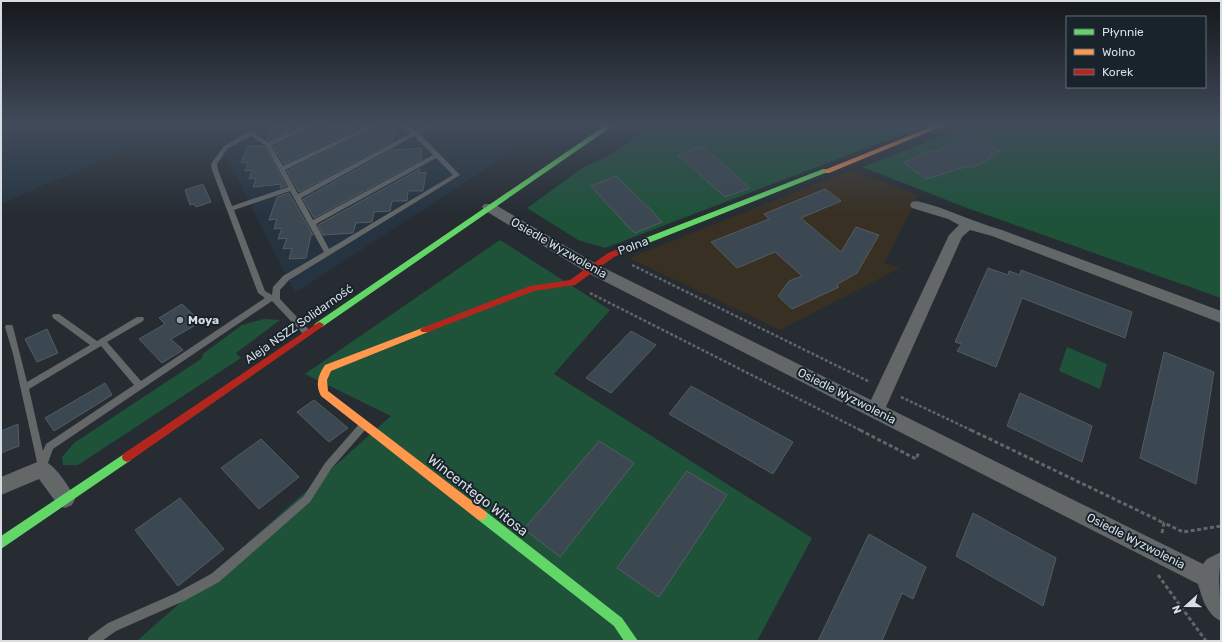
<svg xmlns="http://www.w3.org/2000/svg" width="1222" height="642" font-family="Rubik,sans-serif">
	<rect width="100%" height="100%" fill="#262c32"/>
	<path fill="#253440" d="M1 125H182L1 204Z
		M258 125 420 126 553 125 295 293 220 144Z"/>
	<path fill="#383023" d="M851 170 918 195 884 263 900 268 780 330 629 258Z"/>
	<path fill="#1e533a" d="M652 125H927L605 248 578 240 527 208 584 167 610 155Z
		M970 125H1221V298L967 208 862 167Z
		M500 240 610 310 554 374 812 538 757 641H137L391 416 305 374Z
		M264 319 280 320 236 353 241 358 78 465H63L62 457 74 443 201 359 204 353 242 325Z
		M1067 347 1107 364 1100 389 1059 371Z"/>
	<path fill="#3b4852" stroke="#565b60" d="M272 125H292L291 130 268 140 267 139Z
		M333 125H356L354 130 284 164 273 147 308 129 332 128Z
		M395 130 393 141 299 192 287 171 367 131Z
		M974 135 1000 151 989 156 991 158 971 168 968 166 926 179 904 163 928 151H937Z
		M248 146H263L265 147 286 186 280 188 282 184 253 187 256 178 249 179 252 170 245 171 248 162 241 163Z
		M701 147 707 150 750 188 725 197 678 155Z
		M422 148 421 160 314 218 303 199 392 150Z
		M420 169 419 173 426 172 423 191H408L407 201H392L390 211 374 212 372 222 356 223 353 233 323 235 318 225Z
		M616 176 653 212 662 222 635 233 629 228 591 186Z
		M203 184 211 202 196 207 194 204 190 205 185 190Z
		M825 189 841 201 801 218 841 252 856 227 879 235 857 273 836 285 839 287 792 309 778 296 789 281 802 276 775 252 737 268 711 242 769 219 764 214Z
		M289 193 313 235H311L306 258 289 259 292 248 283 249 287 238 278 239 282 228 274 229 277 219 269 220 277 197Z
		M988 268 1008 275 1009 271 1020 275 1021 270 1132 312 1125 338 1022 298 996 367 957 351 962 344 955 342Z
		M182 304 201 322 171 339 183 350 162 363 139 339 165 324 159 318Z
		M47 329 58 353 37 362 25 339Z
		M631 331 656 345 611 393 586 378Z
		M1164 352 1214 372 1196 484 1140 458Z
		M105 383 112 395 54 431 45 418Z
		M691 386 793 442 773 474 669 414Z
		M1020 393 1092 426 1082 462 1007 426Z
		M314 400 348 428 329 442 297 412Z
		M18 424 19 446 1 453V431Z
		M261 439 299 477 259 509 221 468Z
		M599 441 634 463 560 557 524 529Z
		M687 471 727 495 659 597 617 568Z
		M180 498 224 549 178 586 135 530Z
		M973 513 1056 558 1043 606 956 556Z
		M869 534 926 567 913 599 902 593 882 641H818Z"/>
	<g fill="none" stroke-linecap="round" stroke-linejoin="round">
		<path stroke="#626668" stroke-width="2" stroke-dasharray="2.5 1.5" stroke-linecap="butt" d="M628 129 633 125"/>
		<path stroke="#626668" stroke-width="2.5" stroke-dasharray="3 2" stroke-linecap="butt" d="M632 265 870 382
			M590 293 862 431
			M901 397 973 431"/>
		<path stroke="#626668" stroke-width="3" stroke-dasharray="4 2.5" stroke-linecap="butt" d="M860 430 916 459 919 452
			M971 430 1164 523
			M1162 533 1164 523 1183 532 1221 526
			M1158 575 1206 641"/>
		<path fill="#636768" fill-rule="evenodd" d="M305 125H313L271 146 283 166 369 125H377L285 170 298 194 411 133 401 125H408L415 131 425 125H433L419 133 460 175 289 280 280 290V299L310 331 311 333 310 335H304L272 301 53 449 45 471 42 472 39 471 13 354 5 327 6 325H12L13 327 27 382 90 345 53 318 52 316 53 314H59L97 341 137 317H143L144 319 143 321 107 342 141 381 265 298 258 293 212 170 211 164 224 146 249 132H253L268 142ZM251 136 266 146 288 187 232 206 218 170 217 164 228 148ZM414 136 433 155 313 220 301 198ZM436 158 453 175 329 249 316 224ZM290 191 324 252 283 276 273 287 272 295 265 291 234 210ZM101 346 134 385 46 444 43 451 29 389Z
			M363 422 366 423 368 426 366 429 331 469 310 502 219 582 184 601 116 631 102 641H87L89 637 108 623 176 593 211 574 304 496 325 463 360 423Z"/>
		<path fill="#636768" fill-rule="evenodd" d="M917 201C947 208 973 222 1002 230L1221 311V323L992 236 970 230 962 237 886 407 1203 564 1207 559 1221 552 1219 578 1221 621C1207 615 1202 598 1198 584L588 273 484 210 482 207 484 204H494L598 265 871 400 949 235 959 225 948 219 912 208 910 205 912 202Z
			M42 460C55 464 69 486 75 499L72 505 65 508 58 505 39 479 1 495V477Z"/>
		<path fill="#63d668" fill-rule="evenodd" d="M606 125H614L322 327H316L314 325 316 323Z
			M823 169H826L830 171 641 246 638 247 634 244 635 242Z
			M127 452 131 454 132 457 131 460 1 549V536Z
			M481 510 485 511 622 618 638 641H624L614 626 477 519 475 515 477 511Z"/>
		<path fill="#ff974d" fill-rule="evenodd" d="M936 125H945L829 173H826L822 171Z
			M425 327 428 328 430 330 428 332 331 371 327 380 328 391 485 511 487 515 485 519 481 520 477 519 321 396C315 385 318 375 325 365Z"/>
		<path fill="#b3261e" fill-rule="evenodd" d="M638 241 642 244 641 246 614 257 575 285 534 291 428 332H422L420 330 422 328 530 286 570 280 608 253Z
			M319 322 322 323 324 325 322 327 131 460 127 462 123 460 122 457 123 454Z"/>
	</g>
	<linearGradient id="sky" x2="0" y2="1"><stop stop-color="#15181c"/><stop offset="0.58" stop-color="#414b5a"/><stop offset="1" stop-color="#414b5a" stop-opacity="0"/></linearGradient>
	<rect width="1222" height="215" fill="url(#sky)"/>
	<circle fill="#999fa5" stroke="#19232b" stroke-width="1.5" cx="180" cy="320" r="4"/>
	<g text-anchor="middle" stroke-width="4" stroke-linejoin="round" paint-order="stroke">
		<g font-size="12" fill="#d7dde3" stroke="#19232b">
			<text transform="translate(633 246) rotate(-21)" y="4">Polna</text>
			<text transform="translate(559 248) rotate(30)" y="4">Osiedle Wyzwolenia</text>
			<text transform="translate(299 324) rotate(-35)" y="4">Aleja NSZZ Solidarność</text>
			<text transform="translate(847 396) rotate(27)" y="4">Osiedle Wyzwolenia</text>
			<text transform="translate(1136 541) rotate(27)" y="4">Osiedle Wyzwolenia</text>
		</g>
		<g font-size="12" font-weight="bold" fill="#d7dde3" stroke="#19232b" text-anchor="start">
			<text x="188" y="324">Moya</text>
		</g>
		<g font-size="14" fill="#d7dde3" stroke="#19232b">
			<text transform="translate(478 495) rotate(38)" y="5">Wincentego Witosa</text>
		</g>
	</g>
	<rect width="1222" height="642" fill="none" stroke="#d7dde3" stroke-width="4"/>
	<rect x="1066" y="16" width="140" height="72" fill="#19232b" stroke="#656d75"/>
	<rect x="1074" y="29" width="20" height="6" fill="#63d668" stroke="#656d75"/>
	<text x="1102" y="36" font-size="12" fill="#d7dde3">Płynnie</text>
	<rect x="1074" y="49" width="20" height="6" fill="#ff974d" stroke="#656d75"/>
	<text x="1102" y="56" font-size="12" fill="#d7dde3">Wolno</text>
	<rect x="1074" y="69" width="20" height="6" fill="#b3261e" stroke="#656d75"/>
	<text x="1102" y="76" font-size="12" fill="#d7dde3">Korek</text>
	<g transform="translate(1186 606) rotate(249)" stroke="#19232b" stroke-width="3" paint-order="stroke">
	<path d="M0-3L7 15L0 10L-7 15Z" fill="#d7dde3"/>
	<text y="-6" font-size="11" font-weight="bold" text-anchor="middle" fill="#d7dde3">N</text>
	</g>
</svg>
